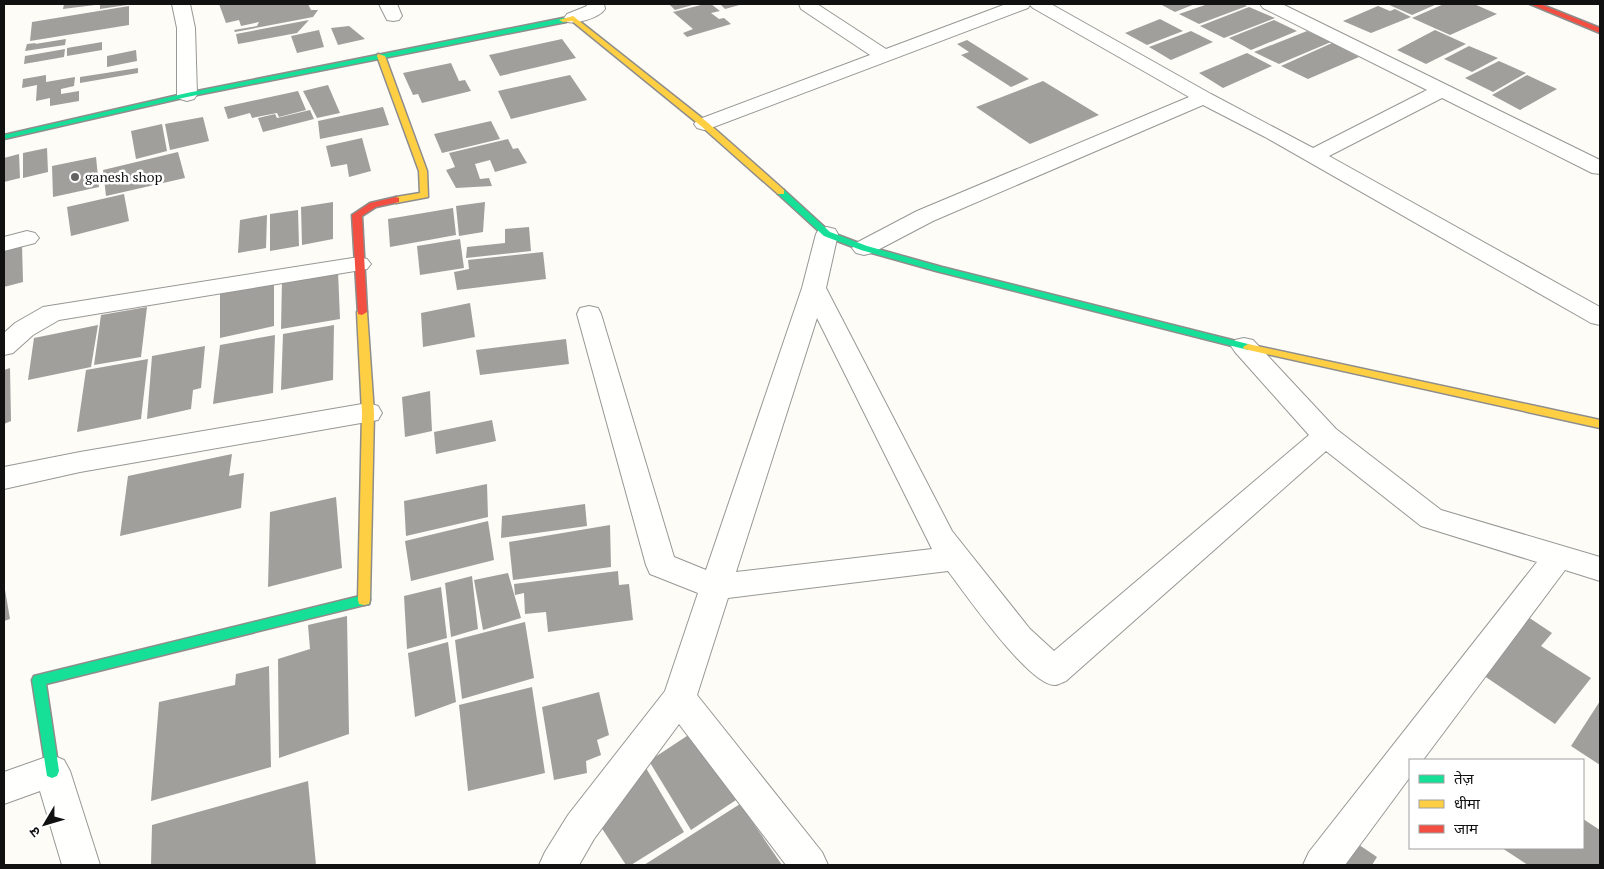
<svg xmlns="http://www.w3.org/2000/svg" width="1604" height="869" font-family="'PT Serif','Noto Sans Devanagari',serif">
	<rect width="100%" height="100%" fill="#fdfcf7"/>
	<path fill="#a19f9c" d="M64 4H95V5L63 9Z
		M100 4H127V5L100 9Z
		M219 4H308L311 10H318L313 17 235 32 234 30 257 26 259 22 241 26 239 20 226 23Z
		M669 4H696L675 10Z
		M705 4H711L720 11 711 13 719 19 724 18 731 24 687 37 683 33 693 29 673 12Z
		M720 4H743L725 9Z
		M1160 4H1195L1175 12Z
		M1208 4H1243L1247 6 1199 24 1179 14Z
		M1387 4H1437L1412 15Z
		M1444 4H1474L1497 14 1450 35 1412 18Z
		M129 6V25L30 41 32 22Z
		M1378 6 1390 11 1395 9 1411 17 1371 33 1343 21Z
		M1249 7 1275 18 1224 38 1200 26Z
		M1160 19 1183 31 1147 45 1125 33Z
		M309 20 297 33 238 44 236 34Z
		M1274 20 1297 31 1251 50 1229 38Z
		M349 26 365 39 338 45 331 28Z
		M319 30 324 47 297 53 291 36Z
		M1435 30 1466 44 1426 64 1397 50Z
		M1191 31 1213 42 1171 60 1149 47Z
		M1307 31 1331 42 1279 64 1254 52Z
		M66 39 65 45 25 51 27 44 36 43 35 44Z
		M562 39 576 58 500 76 489 55Z
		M967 40 1029 79 1011 87 961 55 969 52 957 44Z
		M102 42V50L67 56V48Z
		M1332 43 1359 57 1308 79 1281 66Z
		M1469 46 1498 58 1472 72 1444 59Z
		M65 49 64 57 24 64 25 56Z
		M136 50 137 61 107 67V56Z
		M1247 53 1272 66 1223 88 1199 73Z
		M1499 61 1526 73 1493 92 1465 78Z
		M451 63 459 81 465 80 471 91 422 103 418 94 413 95 403 73Z
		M138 68V73L80 83V77Z
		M46 75V82L75 77 74 86 61 89V94L79 91V101L50 106V98L36 101 37 85 22 88 23 79Z
		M570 75 587 100 511 119 498 91Z
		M1527 75 1557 89 1520 110 1492 95Z
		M1043 81 1099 115 1030 144 976 107Z
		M328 85 340 113 317 118 303 91Z
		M298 91 306 110 279 117 277 113 252 118 250 113 228 119 224 107Z
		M383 107 389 125 320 139 318 121Z
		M310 110 314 119 263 132 258 118 275 114 277 118Z
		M203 117 209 141 170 150 165 124Z
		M491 121 500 139 442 153 434 134Z
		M162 124 167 151 136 159 131 131Z
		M362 138 371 171 349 177 347 164 331 167 326 146Z
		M508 139 513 149 518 148 527 163 495 172 490 160 475 164 480 179 489 178 492 186 456 188 446 170 455 167 449 153Z
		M47 148 48 172 23 178V153Z
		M178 152 185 178 106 196 103 170Z
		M19 154 20 178 4 182V158Z
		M96 157 99 187 53 197 52 166Z
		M124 194 129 221 71 236 67 207Z
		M333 202V239L302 245 301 207Z
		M485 202 483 232 459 236 456 206Z
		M453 208 456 235 390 247 388 219Z
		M298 210 299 246 270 251V214Z
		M267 215 266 248 238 253 240 220Z
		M529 227 531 251 466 258 467 247 505 243V229Z
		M460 239 464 268 420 275 417 246Z
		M22 244 23 282 4 287V248Z
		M543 252 546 279 457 290 454 272 469 269 468 260Z
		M338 271 340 319 281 329 282 280Z
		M274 281V326L220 338V291Z
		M470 303 475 337 423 347 421 313Z
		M147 307 141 357 94 365 101 315Z
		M98 325 91 367 28 380 34 338Z
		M334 325 333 380 281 390 283 334Z
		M275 335 273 393 213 404 220 345Z
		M566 339 569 364 480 375 476 350Z
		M205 346 201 388 193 390 191 409 147 419 152 356Z
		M148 359 141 419 77 432 86 370Z
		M10 368 11 421 4 424V370Z
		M430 391 432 431 405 437 402 397Z
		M492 420 496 441 436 454 434 432Z
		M232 454 229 476 244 473 241 508 120 536 128 476Z
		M487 484 488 517 406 536 404 501Z
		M336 497 342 568 268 587 270 512Z
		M585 504 587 526 501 538 502 516Z
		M488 521 494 560 411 581 405 541Z
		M610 525 611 567 513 580 509 542Z
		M618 571 619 585 629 584 633 620 548 632 546 612 525 614 524 593 515 595 514 584Z
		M508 573 521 618 483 630 474 580Z
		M472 576 478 629 451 637 445 583Z
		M4 584 10 619 4 621Z
		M441 587 447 638 407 649 404 596Z
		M1522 613 1552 633 1541 646 1591 678 1555 724 1474 669Z
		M347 616 349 734 279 758 278 659 310 649 308 625Z
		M525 622 534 678 462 699 455 640Z
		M448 642 456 702 415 717 408 653Z
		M269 666 271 767 151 801 159 702 235 685 236 674Z
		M532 687 545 773 468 791 459 705Z
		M599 692 609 735 597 740 601 755 586 761 587 773 554 780 542 707Z
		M1600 701V765L1571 746Z
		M696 730 745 794 691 830 649 761Z
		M646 768 684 832 631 865H626L601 827 615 811 623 800 627 790Z
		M308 781 316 865H151L152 825Z
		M740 804 782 865H644Z
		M1583 819 1600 830V865H1528L1502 848H1583Z
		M1346 836 1377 857 1372 865H1329Z"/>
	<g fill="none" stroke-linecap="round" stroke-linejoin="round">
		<defs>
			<path id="street" d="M172 4H190L195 28 197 95 194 99 187 101 180 99 177 95V28Z
				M379 4H397L402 16 399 20 393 21 387 20Z
				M586 4H604L605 9C599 18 577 24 567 22L564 18 567 14 587 6Z
				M799 4H817L886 49 1006 4H1051L1211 94 1313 148 1427 90 1263 8 1260 4H1282L1600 160V174L1592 173 1442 98 1329 156 1600 307V325L1591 323 1265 137 1203 105 933 221 872 253 864 255 856 253 852 248 856 243 917 211 1189 97 1033 8 1030 5 1028 8 711 128 704 130 697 128 694 124 697 120 870 55 801 9Z
				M827 227 835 229 838 234 826 288 952 531 1030 629 1054 651 1309 435 1235 352 1231 346 1235 340 1244 338 1253 340 1336 429 1441 510 1600 557V581L1565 570 1423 760H1410V777L1345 865H1303L1309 852 1537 562 1421 526 1326 451 1066 681C1063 682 1058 685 1055 685 1030 687 964 592 948 571L728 598 697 695 822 852 828 865H786L679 724 594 839 579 865H539L545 852 568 815 665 691 698 593 650 574 646 565 577 314 580 308 589 306 598 308 601 314 674 557 706 570 802 288 816 234 819 229ZM817 318 932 549 736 572Z
				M27 231 35 233 39 238 35 243 4 251V237Z
				M359 257 367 259 371 264 367 269 59 320 33 335 13 353 4 355V333L15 323 43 307Z
				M368 403 378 406 382 413 378 420 80 472 4 489V467L80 452Z
				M52 755 64 760 70 771 100 865H62L40 791 4 804V772Z"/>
			<path id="fast" d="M563 18H566V22L187 97 4 139V135L187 93Z
				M781 189 784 190 830 232 867 246 942 267 1248 344 1253 347 1248 350 936 271 861 250 824 236 778 194V190Z
				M364 595 369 596 370 600 369 604 364 605 46 684 59 771 57 776 52 778 47 776 32 680 34 676Z"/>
			<path id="slow" d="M573 16 707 122 784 190V194H778L701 126 572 21 563 22 559 20Z
				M378 54 385 56 427 171 428 197 396 203 391 200 396 197 420 193 419 171 377 56Z
				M362 309 367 312 374 413 370 600 369 604 364 605 359 604 358 600 362 413 357 312Z
				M1248 344 1600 420V428L1244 349 1243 347Z"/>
			<path id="jam" d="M1530 4H1540L1600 28V33Z
				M396 197 399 198V202L376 207 362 216 367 312 362 315 358 314 352 215 370 203Z"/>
		</defs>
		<use href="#street" stroke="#979795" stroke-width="2"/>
		<use href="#fast" stroke="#8e8d8b" stroke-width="3"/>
		<use href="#slow" stroke="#8e8d8b" stroke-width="3"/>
		<use href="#jam" stroke="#8e8d8b" stroke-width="3"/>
		<use href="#street" fill="#fffffe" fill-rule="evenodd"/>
		<use href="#fast" fill="#16e098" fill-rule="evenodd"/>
		<use href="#slow" fill="#ffcf43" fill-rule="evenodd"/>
		<use href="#jam" fill="#f24e42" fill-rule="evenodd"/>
	</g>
	<circle fill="#646362" stroke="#fff" stroke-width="2" cx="75" cy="177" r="5"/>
	<g text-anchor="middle" stroke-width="5" stroke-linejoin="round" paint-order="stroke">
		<g font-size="14" fill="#111" stroke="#fff" text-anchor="start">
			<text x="85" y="182">ganesh shop</text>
		</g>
	</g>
	<rect width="1604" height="869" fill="none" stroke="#111111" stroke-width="10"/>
	<rect x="1409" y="759" width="175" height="90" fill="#ffffff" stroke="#a0a0a0"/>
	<rect x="1419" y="775" width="25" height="8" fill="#16e098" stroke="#a0a0a0"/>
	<text x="1454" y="784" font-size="15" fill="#111111">तेज़</text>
	<rect x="1419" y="800" width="25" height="8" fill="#ffcf43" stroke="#a0a0a0"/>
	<text x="1454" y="809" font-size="15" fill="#111111">धीमा</text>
	<rect x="1419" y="825" width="25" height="8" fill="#f24e42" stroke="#a0a0a0"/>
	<text x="1454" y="834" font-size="15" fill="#111111">जाम</text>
	<g transform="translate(45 824) rotate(232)" stroke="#ffffff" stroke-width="4" paint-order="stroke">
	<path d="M0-4L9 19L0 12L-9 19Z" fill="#111111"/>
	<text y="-8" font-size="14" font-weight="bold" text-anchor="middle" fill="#111111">उ</text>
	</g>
</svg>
